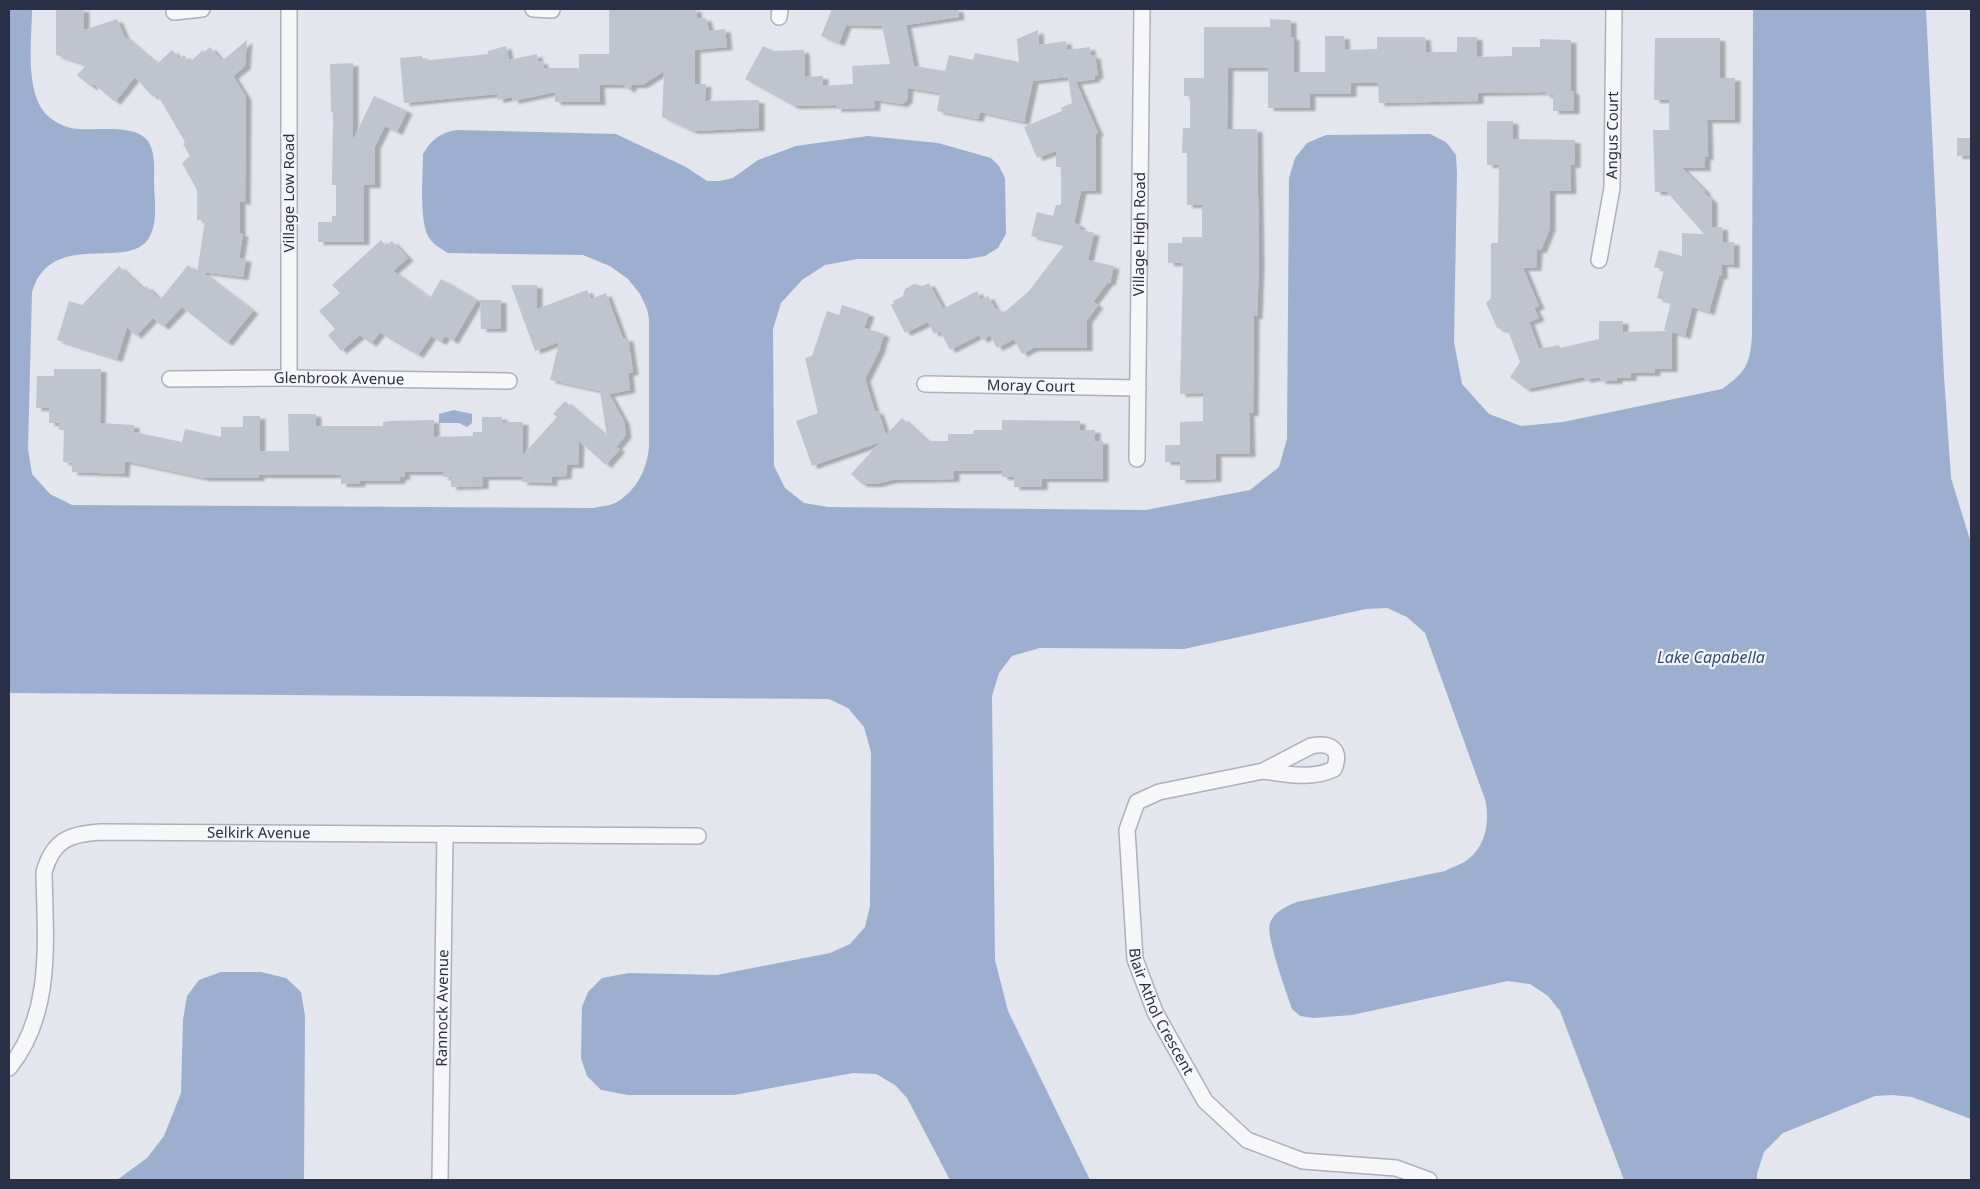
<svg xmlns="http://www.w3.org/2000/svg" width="1980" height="1189" font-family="'Noto Sans',sans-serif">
	<defs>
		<filter id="shadow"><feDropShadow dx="5.5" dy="3" stdDeviation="1" flood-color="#0004"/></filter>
	</defs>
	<rect width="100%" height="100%" fill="#e3e6ec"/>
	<path fill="#9cafce" d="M9 9H32C32 39 24 92 47 115 53 121 62 126 71 128 92 133 142 120 151 147 155 157 154 170 154 181 154 198 158 218 151 234 136 271 68 235 40 275 36 279 34 287 32 292L28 449 32 474 50 494 72 505 594 508C601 506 611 506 617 502 637 490 647 469 649 447V319L647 309 640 294 628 279 610 266 583 255 448 253C440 248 432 244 428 236 419 219 423 174 423 154 431 140 440 133 456 130L616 134 686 167 707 181H720L733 178 758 160 796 146 868 136 938 143 991 158 999 166 1005 178 1006 234 998 248 985 256 967 259H857L825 265 802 280 781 303 773 329 774 466 785 488 804 503 828 507 1146 510 1250 490 1279 467 1287 439 1289 178 1295 158 1307 143 1326 135 1430 134 1446 142 1456 155 1457 173 1454 342 1462 384 1489 414 1521 426 1563 422 1722 389C1746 372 1750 364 1752 336L1753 9H1926L1944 376 1951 478 1971 543V1119L1912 1097 1892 1095 1875 1096 1783 1133 1764 1152 1757 1174V1180H1624L1560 1011 1548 996 1530 984 1508 981 1352 1015 1314 1018 1300 1016 1292 1009C1287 994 1265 935 1270 923 1275 911 1285 907 1297 902L1445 871C1452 867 1461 865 1467 860 1486 846 1489 824 1486 802L1425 633 1407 617 1387 608 1366 609 1184 649 1040 648 1012 656 999 673 992 696 995 960 1008 1011 1090 1180H950L907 1098 895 1085 876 1074 853 1073 734 1095H628L601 1090 587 1076 581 1058 582 1007 588 992 602 978 629 973 717 975 830 953 850 944 865 927 870 906 871 752 864 727 848 708 829 699 9 693Z
		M454 410 472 414V423L467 427 459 423H439V414Z
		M221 972H261L286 978 301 992 305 1016 304 1180H117L147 1158 164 1136 181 1093 183 1020 187 996 199 980Z"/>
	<path fill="#c0c4cf" filter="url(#shadow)" d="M56 9H84V30L117 19 124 36 157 64 172 50 178 57 181 58 184 55 190 62 203 50 204 52 210 47 222 61 247 40 245 66 233 76 246 97 245 202 240 201V233L243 234 239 258 246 259 243 277 202 272 253 311 227 343 182 307 163 327 153 318 136 336 127 327 117 359 57 340 69 301 82 305 119 266 143 289 146 286 160 300 188 265 197 273 205 220H197V190L182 163 190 156 183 144 185 142 157 94 153 97 135 77 115 102 94 84 91 87 77 75 86 65 56 55Z
		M609 9H696L697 19 706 18 709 31 725 29 727 47 695 50V84H706L705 101 759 100V128L693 131 662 117 664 71 642 85H632L629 90 623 85H599L600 102H555V92L513 101 512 97 498 100 497 94 404 103 400 58 422 56V61L488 54V51L506 46 509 60 537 54 538 62 542 61 544 68H579V54H609Z
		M832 9H958L959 17 906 25 914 66 945 71 949 55 973 60 975 53 1019 62 1017 39 1038 30 1039 45 1066 41 1067 50 1090 47 1091 56 1095 55 1098 76H1094L1095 79 1076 82 1098 133 1096 134V191H1081L1074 223 1080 225 1079 229 1094 233 1088 260 1114 266 1110 283 1108 282 1093 302 1098 305 1087 320V348H1033L1022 354 1014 339 997 348 990 335 982 340 979 335 950 350 940 331 934 334 928 322 905 333 891 305 894 303 893 301 903 296 905 289 914 284 922 286 929 283 943 309 977 291 981 300 988 296 996 310 999 308 1002 314 1028 292 1065 244 1031 236 1037 212 1053 216 1056 205H1061V167H1056V151L1037 158 1024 127 1062 111 1061 108 1072 103 1068 77 1033 81 1024 122 980 112 978 119 937 111 940 93 908 88 907 100 902 104 875 100V108L836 109V105L794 106 745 79 763 46 773 51 804 50 805 77 823 76V86L853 84 852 66 890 64 882 26 846 25 839 43 821 36Z
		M1270 19 1291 20V37H1294V72H1325V36H1344L1345 50 1377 49V37H1425L1426 52H1457V37H1477V57L1512 56V47H1540V39L1571 40V91H1574V111H1553V95H1545V92L1478 93V101L1379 103 1378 83H1351V94H1310V108H1268V68H1228L1227 129H1257L1259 264 1257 316H1254L1253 413H1249L1250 454H1216V479L1180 480V462H1165V445H1180V422L1203 421V393L1180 394 1183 265 1181 263H1168V243H1182V237H1202V205H1187V153H1182L1183 128H1190V96H1184V78H1204V27H1270Z
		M1655 38H1720V78H1735V120H1707L1708 157H1705V168H1682L1705 191V194L1712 200V227H1722L1723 242H1734V265L1722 264V276H1719L1709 312 1692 307 1685 336 1672 332V369H1655V373H1631V378H1617V381H1600V377L1585 380 1584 377 1526 389 1510 377 1520 362 1508 331 1497 328 1486 303 1491 298V243H1498L1499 165H1487V121H1513V139L1575 140V165H1570L1571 191H1550V228L1541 250H1537L1536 268H1523L1539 306 1534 308 1539 318 1529 322 1539 349 1559 345 1560 348 1599 339V321H1623V332L1668 331 1664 330 1671 302 1657 298 1664 270 1654 267 1659 250 1682 256V233L1704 234 1667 192H1655L1653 130H1669V100H1654Z
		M353 63V140L374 96 407 111 397 132 385 126 375 146V185H364V242H318V222H332V216H336V185H332L333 113 331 112 330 64Z
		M1957 138H1971V156H1957Z
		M381 240 386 246 392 241 408 258 393 271 430 298 441 279 477 300 453 341 445 336 441 342 431 336 418 355 390 339 380 332 371 344 360 335 341 351 328 335 335 329 319 311 340 293 332 285Z
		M511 285H537V309L587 290 591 299 606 293 623 339 628 338 633 372 628 373 630 390 609 394 624 421 626 435 616 447 620 449 606 465 579 441 578 465H567L566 476 552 477V483L522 482V477H483V486L451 487V477H443V472H404L405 477H400V481H360V484H341V475H259V478H204L125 461 124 474 72 472V463L63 462 64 430H59V423H49V408H36L37 376H54V369H101L100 423 134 425V432L182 442 185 429 221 437V427H243V416H260V451H289L288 414H316V426H383V422L390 421 434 420V437L473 436V432H482V417H502V422H523L522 456 557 417 553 414 565 401 607 437 600 391 550 380 559 342 535 351Z
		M480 300H501V329H481Z
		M842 305 869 314 864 328 884 334 879 351 865 379 875 412 878 411 886 435 902 418 927 441H948V434H973L974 430H1002V420L1080 421V430H1095V441H1103V479H1042V487H1014V477H1002V471H954V479L892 480 876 484H862L851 474 880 442 812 466 796 421 818 413 805 358 812 356 827 311 839 315Z"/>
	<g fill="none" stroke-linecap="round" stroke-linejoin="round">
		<defs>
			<g id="minor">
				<path d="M533 9 552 10"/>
				<path d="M174 12 202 9"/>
				<path d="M779 17 780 9"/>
				<path id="s1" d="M1599 260 1612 188 1614 9"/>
				<path d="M289 378V9"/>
				<path id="s2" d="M170 379 289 378 509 381"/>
				<path id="s3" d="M925 384 1138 388"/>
				<path id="s4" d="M1137 459 1142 9"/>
				<path id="s5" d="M1263 771C1287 774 1311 780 1334 769 1342 749 1330 742 1311 746L1263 771 1159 792 1137 802 1127 830 1135 959 1155 1012 1205 1101 1247 1140 1303 1161 1396 1168 1429 1180"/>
				<path id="s6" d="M9 1068C54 1013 45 939 44 872 53 840 69 834 101 832L698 836"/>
				<path id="s7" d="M440 1180 445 834"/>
			</g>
		</defs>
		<use href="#minor" stroke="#acb0ba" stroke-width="18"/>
		<use href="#minor" stroke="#f7f7fa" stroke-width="15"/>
	</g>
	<g text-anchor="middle" stroke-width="4.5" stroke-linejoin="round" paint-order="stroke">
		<g font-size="15" fill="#2a3146" stroke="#f3f5f9">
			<text dy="5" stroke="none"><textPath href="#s1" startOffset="126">Angus Court</textPath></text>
			<text transform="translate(289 193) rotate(-90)" y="5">Village Low Road</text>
			<text dy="5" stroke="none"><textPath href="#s4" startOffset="225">Village High Road</textPath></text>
			<text dy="5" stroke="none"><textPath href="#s2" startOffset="169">Glenbrook Avenue</textPath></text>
			<text dy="5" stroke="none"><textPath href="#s3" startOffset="106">Moray Court</textPath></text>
			<text dy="5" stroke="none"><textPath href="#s6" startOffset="438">Selkirk Avenue</textPath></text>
			<text dy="5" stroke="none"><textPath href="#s7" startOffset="172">Rannock Avenue</textPath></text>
			<text dy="5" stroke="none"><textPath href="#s5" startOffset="518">Blair Athol Crescent</textPath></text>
		</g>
		<g font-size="16" font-style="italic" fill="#314a7d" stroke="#f3f5f9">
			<text x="1711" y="663">Lake Capabella</text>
		</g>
	</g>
	<rect width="1980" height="1189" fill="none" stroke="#2a3146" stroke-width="20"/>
</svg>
